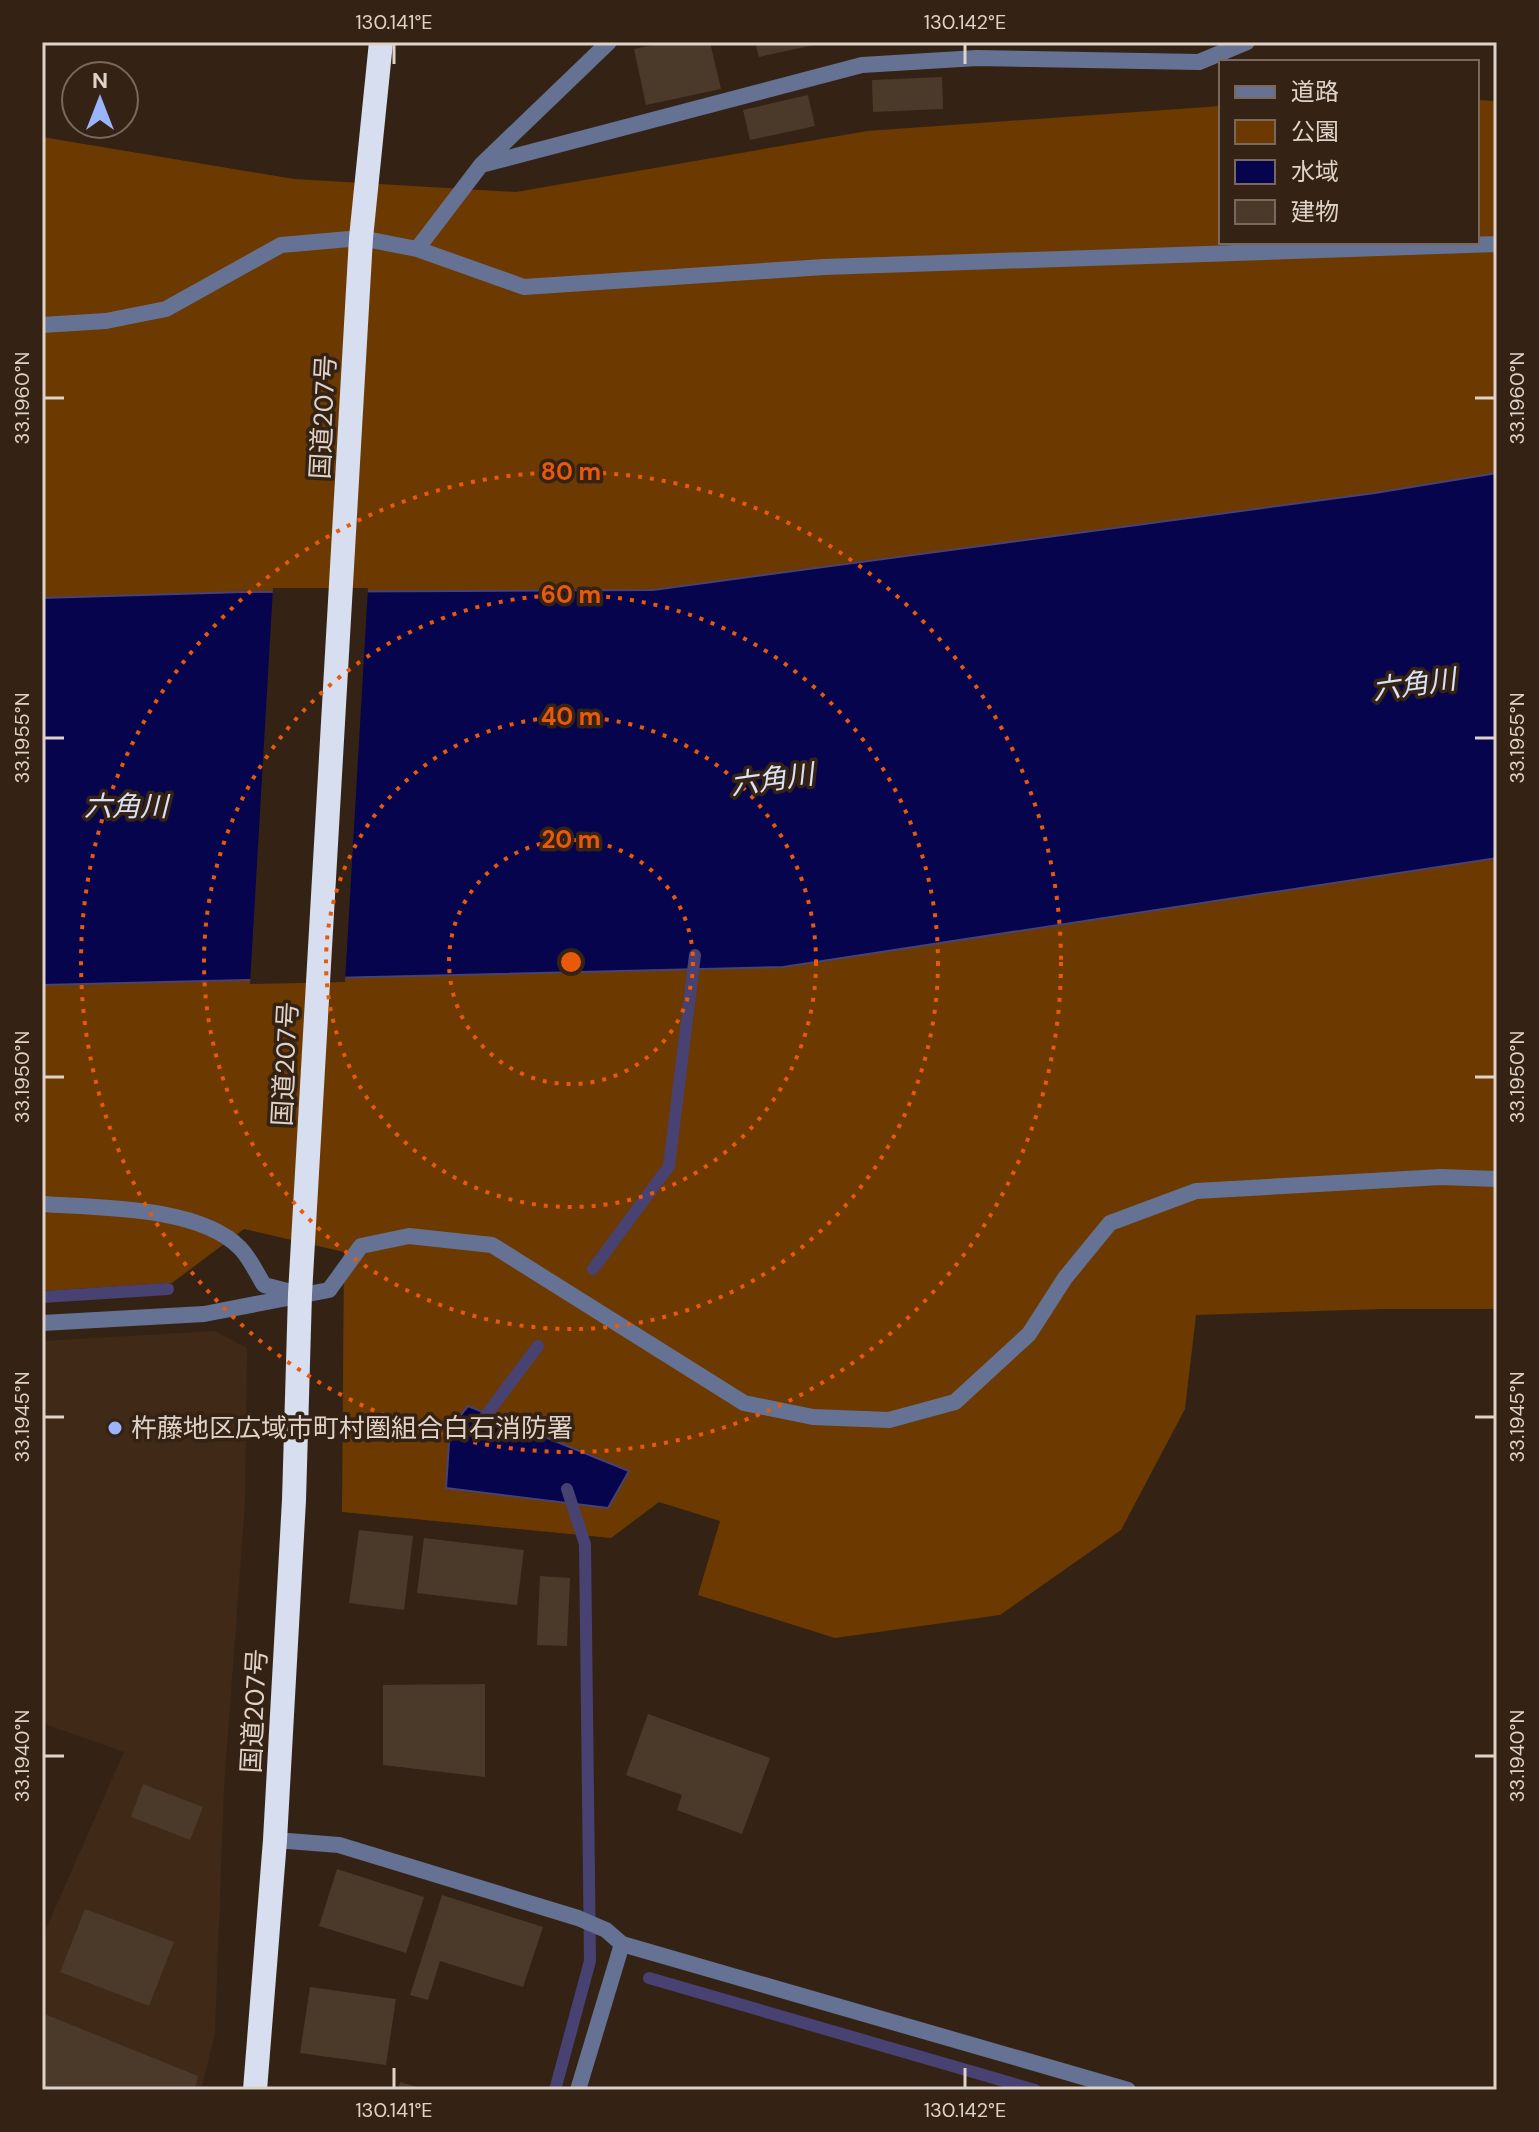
<svg xmlns="http://www.w3.org/2000/svg" width="1539" height="2132" font-family="'DM Sans','Noto Sans JP',sans-serif">
	<rect width="100%" height="100%" fill="#342314"/>
	<path fill="#402916" d="M215 1331 247 1348 245 1503 224 1786 215 2033 201 2090H42V1938L124 1752 42 1723V1341Z"/>
	<path fill="#6c3a00" d="M1477 100 1497 101V473L1375 493 653 590 244 592 42 598V137L294 179 516 192 867 131 1221 106V242H1477Z
		M1497 858V1309H1382L1196 1315 1185 1409 1121 1530 1000 1615 835 1638 698 1595 720 1521 659 1502 611 1538 342 1512 344 1252 244 1229 172 1283 42 1291V985L783 967Z"/>
	<path fill="#06044d" stroke="#474272" stroke-width="2" d="M1497 473V858L783 967 42 985V598L244 592 653 590 1375 493Z
		M468 1406 629 1471 608 1508 446 1488 450 1428Z"/>
	<path fill="#342314" d="M273 588H368L345 982 250 984Z"/>
	<g fill="none" stroke-linecap="round" stroke-linejoin="round">
		<path stroke="#474272" stroke-width="12" d="M593 1269 669 1166 695 955
			M42 1297 168 1289
			M485 1425 481 1422 538 1346
			M649 1978 1035 2090
			M555 2090 590 1961 585 1544 567 1489"/>
	</g>
	<path fill="#4b392a" d="M666 42H710L721 89 646 105 634 49Z
		M755 42H822L823 43 759 57Z
		M942 77 943 109 873 112 872 80Z
		M808 95 815 126 750 140 743 110Z
		M359 1530 413 1536 404 1610 349 1603Z
		M424 1538 524 1550 517 1605 417 1593Z
		M540 1576 570 1578 567 1646 537 1645Z
		M485 1684V1777L383 1765V1685Z
		M648 1714 770 1758 742 1834 677 1810 682 1795 626 1775Z
		M143 1784 203 1807 190 1840 131 1817Z
		M337 1869 424 1897 406 1953 319 1926Z
		M442 1895 543 1927 523 1987 440 1961 428 2000 410 1995Z
		M85 1909 174 1942 149 2006 60 1972Z
		M310 1987 396 1999 386 2065 300 2053Z
		M42 2013 198 2076 195 2090H42V2063L46 2052 42 2051Z
		M400 2082 424 2089V2090H398Z"/>
	<g fill="none" stroke-linecap="round" stroke-linejoin="round">
		<path stroke="#657294" stroke-width="16" d="M481 165 862 65 977 58 1199 62 1247 42
			M417 249 481 165 609 42
			M42 325 106 321 166 309 281 245 361 238 417 249 524 287 824 267 1497 244
			M42 1204C98 1208 199 1206 240 1248 250 1258 257 1274 264 1285L299 1294
			M42 1323 204 1314 329 1290 361 1246 409 1236 492 1245 744 1403 813 1417 889 1420 955 1402 1029 1334 1065 1278 1110 1223 1196 1191 1441 1177 1497 1179
			M275 1840 339 1845 578 1918 606 1930 622 1944 1128 2090
			M578 2090 622 1944"/>
		<path stroke="#d7deef" stroke-width="24" d="M255 2090 275 1840 294 1500 300 1294 361 238 381 42"/>
	</g>
	<path fill="none" stroke="#ded2c9" stroke-width="3" d="M394 44V64M965 44V64M44 398H64M1475 398H1495M44 738H64M1475 738H1495M44 1077H64M1475 1077H1495M44 1417H64M1475 1417H1495M44 1756H64M1475 1756H1495M394 2068V2088M965 2068V2088"/>
	<g fill="none" stroke="#e8590c" stroke-width="4" stroke-dasharray="4 8">
		<circle cx="571" cy="962" r="122"/>
		<circle cx="571" cy="962" r="245"/>
		<circle cx="571" cy="962" r="367"/>
		<circle cx="571" cy="962" r="490"/>
	</g>
	<circle fill="#9bb5fd" stroke="#342314" stroke-width="3" cx="115" cy="1428" r="8"/>
	<g text-anchor="middle" stroke-width="7" stroke-linejoin="round" paint-order="stroke">
		<g font-size="26" fill="#ded2c9" stroke="#342314">
			<text transform="translate(323 417) rotate(-87)" y="9">国道207号</text>
			<text transform="translate(285 1064) rotate(-87)" y="9">国道207号</text>
			<text transform="translate(254 1711) rotate(-87)" y="9">国道207号</text>
		</g>
		<g font-size="26" fill="#ded2c9" stroke="#342314" text-anchor="start">
			<text x="131" y="1437">杵藤地区広域市町村圏組合白石消防署</text>
		</g>
		<g font-size="28" font-style="italic" fill="#d9e2f7" stroke="#342314">
			<text transform="translate(1414 684) rotate(-8)" y="10">六角川</text>
			<text transform="translate(772 779) rotate(-8)" y="10">六角川</text>
			<text x="126" y="816">六角川</text>
		</g>
	</g>
	<circle cx="571" cy="962" r="12" fill="#e8590c" stroke="#342314" stroke-width="4"/>
	<g font-size="24" text-anchor="middle" font-weight="bold" fill="#e8590c" stroke="#342314" stroke-width="7" stroke-linejoin="round" paint-order="stroke">
		<text x="571" y="480">80 m</text>
		<text x="571" y="603">60 m</text>
		<text x="571" y="725">40 m</text>
		<text x="571" y="848">20 m</text>
	</g>
	<rect width="1539" height="2132" fill="none" stroke="#342314" stroke-width="88"/>
	<rect x="1219" y="60" width="260" height="184" fill="#342314" stroke="#78695c" stroke-width="2"/>
	<rect x="1235" y="86" width="40" height="12" fill="#657294" stroke="#78695c" stroke-width="2"/>
	<text x="1291" y="100" font-size="24" fill="#ded2c9">道路</text>
	<rect x="1235" y="120" width="40" height="24" fill="#6c3a00" stroke="#78695c" stroke-width="2"/>
	<text x="1291" y="140" font-size="24" fill="#ded2c9">公園</text>
	<rect x="1235" y="160" width="40" height="24" fill="#06044d" stroke="#78695c" stroke-width="2"/>
	<text x="1291" y="180" font-size="24" fill="#ded2c9">水域</text>
	<rect x="1235" y="200" width="40" height="24" fill="#4b392a" stroke="#78695c" stroke-width="2"/>
	<text x="1291" y="220" font-size="24" fill="#ded2c9">建物</text>
	<g transform="translate(100 100)"><circle r="38" fill="#342314" stroke="#78695c" stroke-width="2"/>
	<path d="M0-6L14 30L0 20L-14 30Z" fill="#9bb5fd"/>
	<text y="-12" font-size="22" font-weight="bold" text-anchor="middle" fill="#ded2c9">N</text>
	</g>
	<rect x="44" y="44" width="1451" height="2044" fill="none" stroke="#ded2c9" stroke-width="3"/>
	<g font-size="20" text-anchor="middle" fill="#ded2c9">
		<text x="394" y="29">130.141°E</text>
		<text x="965" y="29">130.142°E</text>
		<text transform="translate(22 398) rotate(-90)" y="7">33.1960°N</text>
		<text transform="translate(1517 398) rotate(-90)" y="7">33.1960°N</text>
		<text transform="translate(22 738) rotate(-90)" y="7">33.1955°N</text>
		<text transform="translate(1517 738) rotate(-90)" y="7">33.1955°N</text>
		<text transform="translate(22 1077) rotate(-90)" y="7">33.1950°N</text>
		<text transform="translate(1517 1077) rotate(-90)" y="7">33.1950°N</text>
		<text transform="translate(22 1417) rotate(-90)" y="7">33.1945°N</text>
		<text transform="translate(1517 1417) rotate(-90)" y="7">33.1945°N</text>
		<text transform="translate(22 1756) rotate(-90)" y="7">33.1940°N</text>
		<text transform="translate(1517 1756) rotate(-90)" y="7">33.1940°N</text>
		<text x="394" y="2117">130.141°E</text>
		<text x="965" y="2117">130.142°E</text>
	</g>
</svg>
